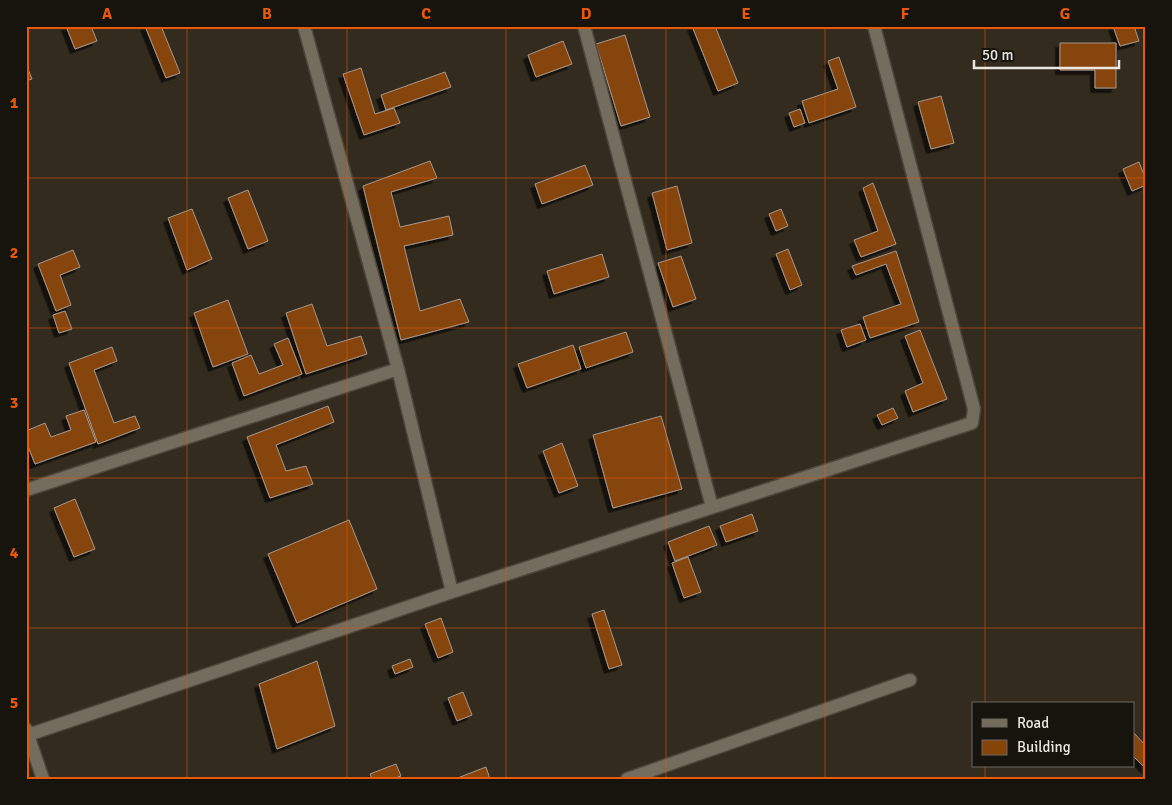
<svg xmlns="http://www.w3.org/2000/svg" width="1172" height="805" font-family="Signika,sans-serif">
	<defs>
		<filter id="shadow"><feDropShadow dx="-4.5" dy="4.5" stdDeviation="0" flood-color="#0009"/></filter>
	</defs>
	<rect width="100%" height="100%" fill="#322b1e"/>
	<path fill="#864508" stroke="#a8988e" filter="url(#shadow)" d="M66 26H91L97 41 75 49Z
		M145 26H161L180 73 166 78Z
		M692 26H715L738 83 718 91Z
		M1113 26H1134L1139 41 1120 46Z
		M625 35 650 117 621 126 596 44Z
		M563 41 572 64 536 77 528 55Z
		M1060 43H1116V88H1095V70H1060Z
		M839 57 856 107 809 123 802 101 838 89 828 61Z
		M26 64 32 79 26 81Z
		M361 68 375 114 394 108 400 123 364 135 343 74Z
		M445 72 451 87 386 110 381 95Z
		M941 96 954 143 931 149 918 102Z
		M800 109 805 123 794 127 789 113Z
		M430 161 437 178 391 192 400 227 449 216 453 235 404 246 420 311 460 299 469 322 401 340 363 186Z
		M1139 162 1146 180V185L1132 191 1123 169Z
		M585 165 593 185 542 204 535 184Z
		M873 183 896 244 861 257 854 240 878 231 863 188Z
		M677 186 692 243 667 250 652 193Z
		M248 190 268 241 248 249 228 198Z
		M192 209 212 259 187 270 168 218Z
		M781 209 788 226 776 231 769 214Z
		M788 249 802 285 790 290 776 254Z
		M73 250 80 267 60 275 71 305 56 311 38 264Z
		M896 251 919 322 870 338 863 317 901 304 886 264 856 275 852 266Z
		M602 254 609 277 554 294 547 271Z
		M681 256 696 299 673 307 658 263Z
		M228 300 248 354 213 367 194 313Z
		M312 304 327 346 361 336 367 354 306 374 286 313Z
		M65 311 72 329 59 333 53 315Z
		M860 324 866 340 847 347 841 330Z
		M920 330 947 399 913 412 905 391 923 383 905 336Z
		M626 332 633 352 586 368 579 347Z
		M288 338 302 374 244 396 232 363 251 355 259 374 283 365 274 344Z
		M573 345 581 369 527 388 518 364Z
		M112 347 117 361 94 370 114 423 135 416 140 428 98 444 69 363Z
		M328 406 334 422 276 445 286 471 306 466 313 484 270 498 247 437Z
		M893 408 898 418 882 425 877 415Z
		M84 410 96 442 35 464 26 441V431L45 423 51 437 71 430 66 416Z
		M661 416 682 489 613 508 593 435Z
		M562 443 578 486 559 493 543 451Z
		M75 499 95 549 74 557 54 508Z
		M752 514 758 531 726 542 720 526Z
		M349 520 377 589 297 623 268 554Z
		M709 526 717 545 675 561 668 542Z
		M688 557 701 592 684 598 672 563Z
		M604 610 622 665 609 669 592 614Z
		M441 618 453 652 438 658 425 624Z
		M410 659 413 667 395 674 392 666Z
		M317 661 335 726 277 749 259 684Z
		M463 692 472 715 457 721 448 698Z
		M1133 732 1146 746V769L1133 756Z
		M396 764 401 776 392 779H372L370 774Z
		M486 767 490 779H455Z"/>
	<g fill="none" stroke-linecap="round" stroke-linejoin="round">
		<defs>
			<path id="minor" d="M304 26 398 369 452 592
				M584 26 712 507
				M26 490 398 369
				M26 729 43 779
				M28 735 452 592 972 423 974 409 874 26
				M627 779 910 680"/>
		</defs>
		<use href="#minor" stroke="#4c463b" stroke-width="15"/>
		<use href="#minor" stroke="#746c5d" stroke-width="12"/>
	</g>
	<path fill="none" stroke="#e8590c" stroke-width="1" stroke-opacity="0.55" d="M187 26V779M347 26V779M506 26V779M666 26V779M825 26V779M985 26V704M26 178H1146M26 328H1146M26 478H1146M26 628H1146M985 766V779"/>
	<rect width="1172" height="805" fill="none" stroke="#17140e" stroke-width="55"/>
	<rect x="972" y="702" width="162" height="65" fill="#17140e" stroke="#6c6862"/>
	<rect x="982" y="719" width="25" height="8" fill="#746c5d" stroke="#6c6862"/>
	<text x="1017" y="728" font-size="15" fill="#ebe7df">Road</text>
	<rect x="982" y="740" width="25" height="15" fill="#864508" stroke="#6c6862"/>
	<text x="1017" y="752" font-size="15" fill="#ebe7df">Building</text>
	<path d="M974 60v8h145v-8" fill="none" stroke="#ebe7df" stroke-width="2.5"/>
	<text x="982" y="60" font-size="15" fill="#ebe7df" stroke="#17140e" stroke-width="4" paint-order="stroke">50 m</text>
	<rect x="28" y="28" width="1116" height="750" fill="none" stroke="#e8590c" stroke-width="2"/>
	<g font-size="16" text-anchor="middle" font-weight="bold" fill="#e8590c">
		<text x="107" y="19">A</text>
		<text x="267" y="19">B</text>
		<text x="426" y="19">C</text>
		<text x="586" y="19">D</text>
		<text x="746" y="19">E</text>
		<text x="905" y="19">F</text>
		<text x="1065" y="19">G</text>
		<text x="14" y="108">1</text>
		<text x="14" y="258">2</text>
		<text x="14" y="408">3</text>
		<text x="14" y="558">4</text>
		<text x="14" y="708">5</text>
	</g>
</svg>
